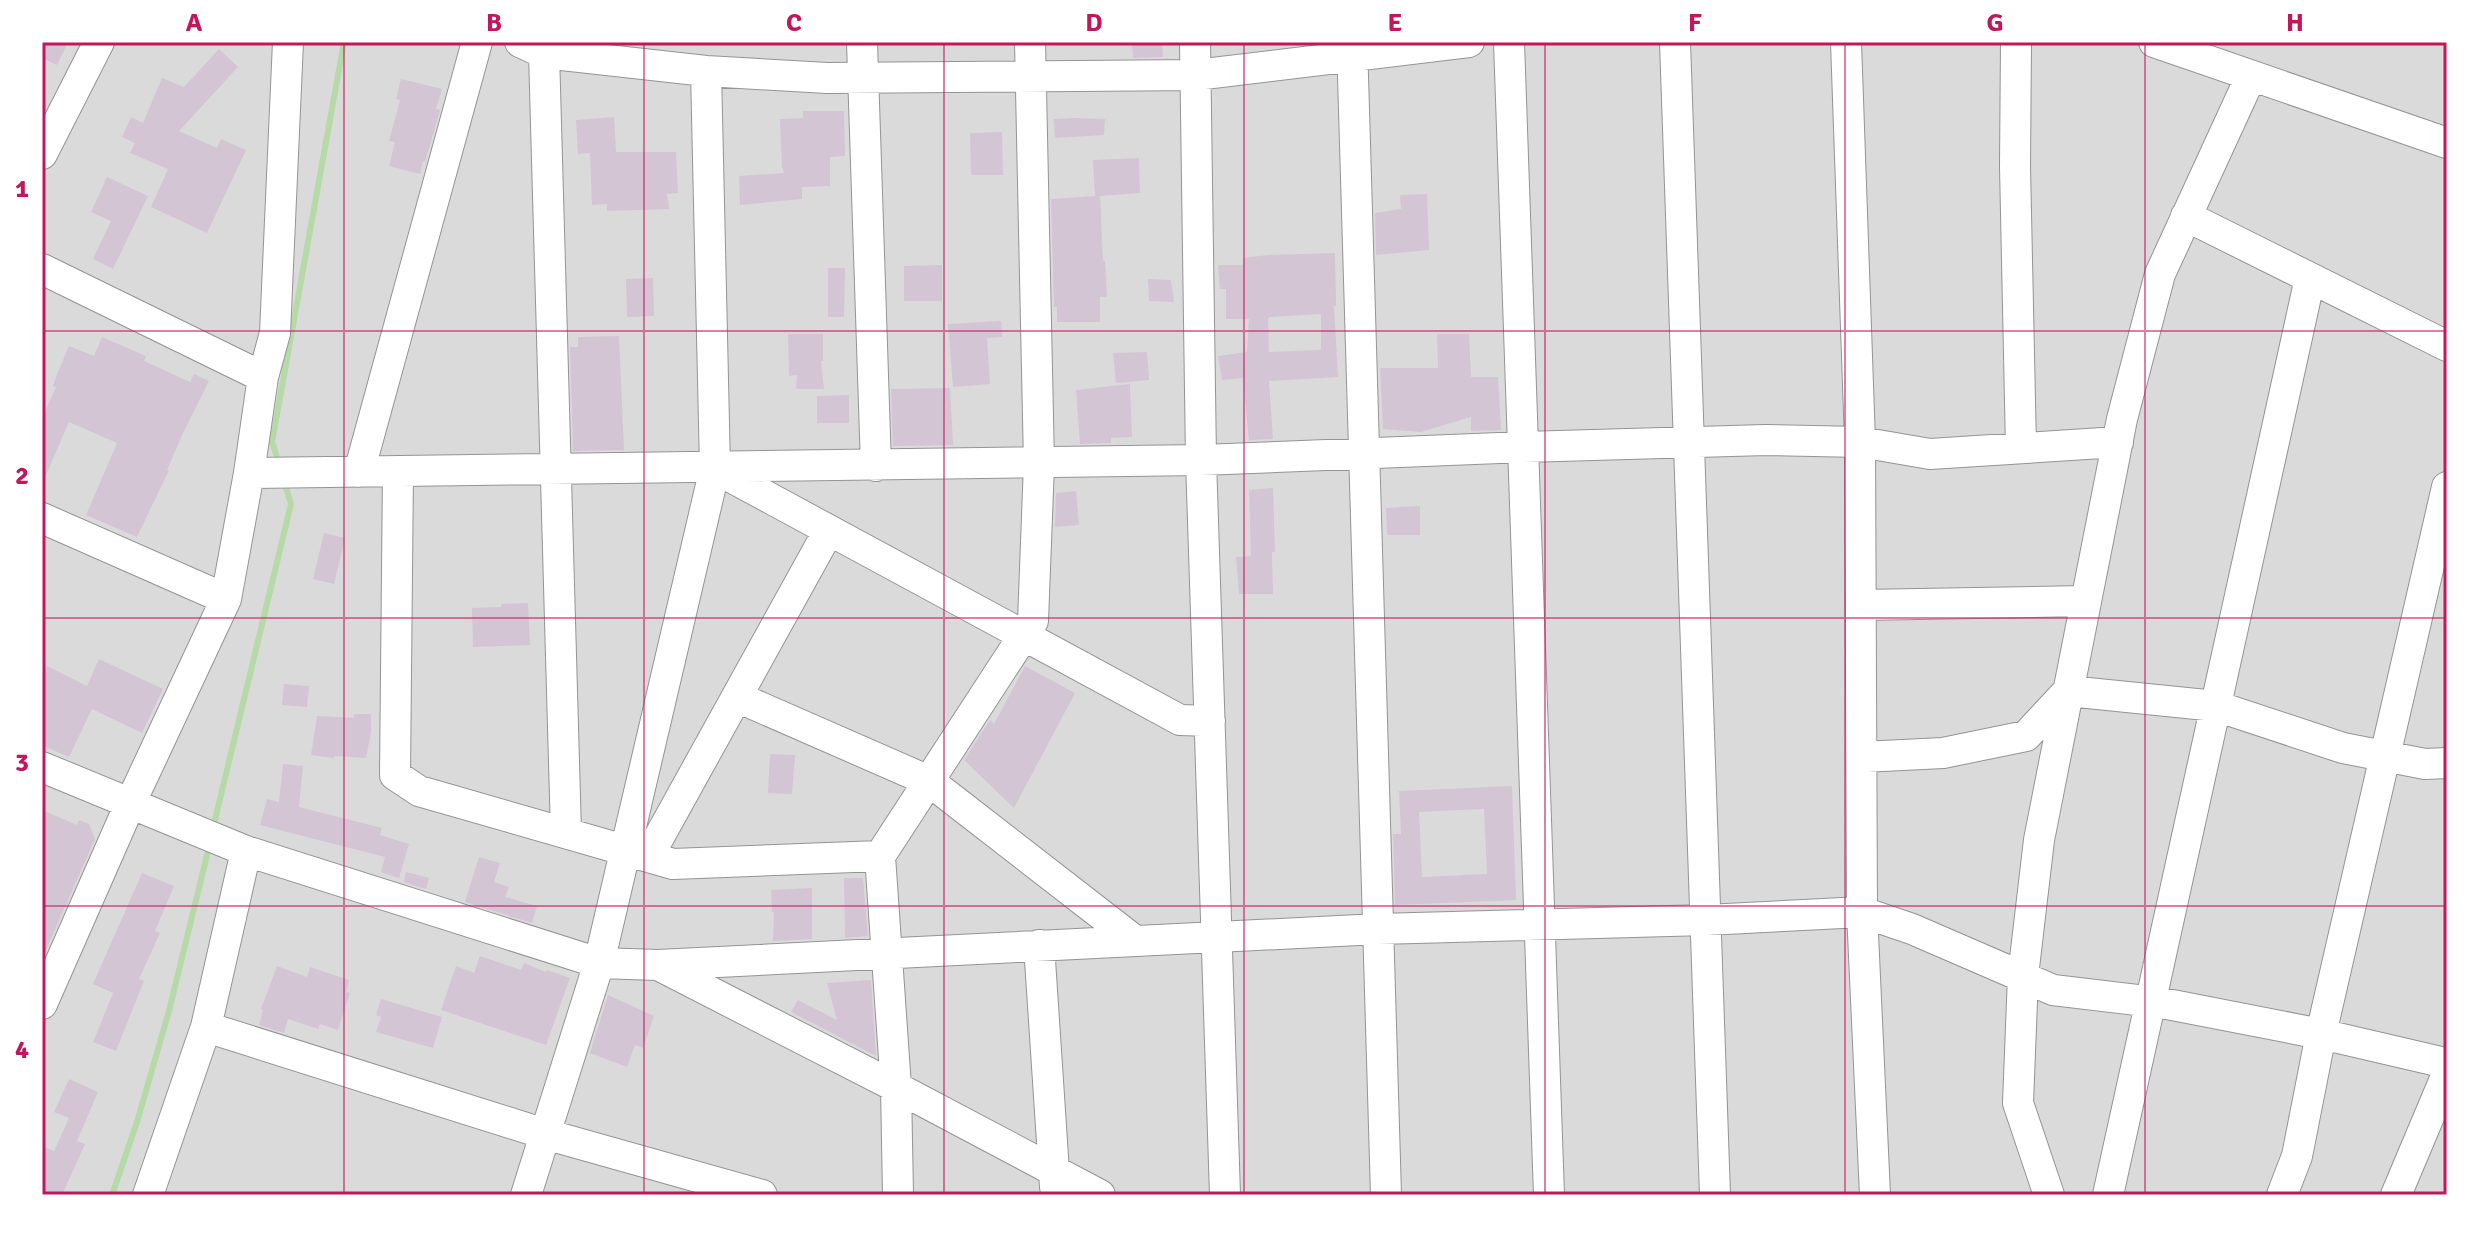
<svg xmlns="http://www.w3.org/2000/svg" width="2489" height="1237" font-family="Signika,sans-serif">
	<rect width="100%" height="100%" fill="#eee4ec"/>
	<path fill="#dbdadb" d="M42 42H2447V1195H42Z"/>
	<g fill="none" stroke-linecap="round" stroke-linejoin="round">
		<path stroke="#b5d9a7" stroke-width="6" d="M279 463 272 442 344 42
			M213 828 291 504 284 481
			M112 1195 137 1122 169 1011 209 847"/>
	</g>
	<path fill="#d3c5d4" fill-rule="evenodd" d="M42 42H68L57 65 42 58Z
		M1132 42H1162L1163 57 1133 58Z
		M219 49 238 67 179 131 217 148 221 139 246 150 207 233 151 207 168 169 130 153 135 143 122 137 131 117 143 123 162 78 184 87Z
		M401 79 442 89 436 109 440 110 425 162 423 161 420 174 389 166 395 142 389 141 400 100 396 99Z
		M803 111H844L845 156 830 157V186L802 187V199L740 205 739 176 784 173 782 167 780 119 803 118Z
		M614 117 616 152H676L678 193 667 194 669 209 607 211V204L592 205 590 153 578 154 576 120Z
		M1073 118 1105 119 1104 135 1055 138 1054 119Z
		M1002 132 1003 175H971L970 133Z
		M1139 158 1140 193 1100 196 1103 261H1105L1107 297H1100V322H1057V307H1054L1051 199 1095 196 1093 160Z
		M107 177 148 196 113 269 93 259 111 221 91 212Z
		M1427 194 1429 250 1376 255 1375 213 1401 209 1400 195Z
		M1335 253 1336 306H1334L1338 377 1269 381 1273 439 1249 440 1243 378 1222 380 1218 356 1247 352 1249 319H1226V289H1220L1218 265H1243V258L1268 255ZM1321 314V350L1269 352 1268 319 1270 317Z
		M942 265V301H904V266Z
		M828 268H845L844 317H828Z
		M653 278 654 316 627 317 626 279Z
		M1148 279 1171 280 1174 302 1149 301Z
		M1001 321 1002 337 987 338 990 384 953 387 948 324Z
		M788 334H823V361H821L824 389H796L797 375 789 376Z
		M1437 334H1469L1471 377H1498L1501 430 1471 431V417L1421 432 1383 429 1380 368H1438Z
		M619 336 624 450 573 451 570 347H578V337Z
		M102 337 146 356 144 361 190 382 194 374 209 381 183 433 167 470H169L137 537 86 515 117 443 69 422 42 484V418L56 387 53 386 56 377 69 346 94 356Z
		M1147 352 1149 380 1116 383 1113 353Z
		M1130 384 1132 437 1111 438V443L1080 444 1076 390Z
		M950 388 953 445 893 446 891 389Z
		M849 395V423H817V396Z
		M1273 488 1275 552H1272L1273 594H1239L1236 557 1251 556 1249 490Z
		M1076 491 1079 525 1055 527 1056 493Z
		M1420 506V535H1387L1386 508Z
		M324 533 345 538 334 584 313 579Z
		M528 603 530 645 473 647 472 608 501 607V604Z
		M99 659 163 689 142 733 92 709 69 757 42 745V677L47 666 87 686Z
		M1025 666 1075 693 1014 808 964 760 990 720 994 724Z
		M284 684 309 686 307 707 282 705Z
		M354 714H371V732L366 758 334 756V758L311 755 317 716 354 718Z
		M770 754 795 755 792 794 768 793Z
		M283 764 303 766 299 807 382 828 380 835 409 844 399 878 381 872 385 857 260 825 267 799 279 802Z
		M1512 786 1516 900 1395 905 1393 834H1401L1399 791ZM1484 809 1487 874 1422 877 1419 812Z
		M42 810 77 825 79 820 89 824 95 839 42 959Z
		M479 857 500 863 494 882 509 887 505 897 537 906 532 923 465 902Z
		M406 872 429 878 426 889 404 882Z
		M142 873 174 886 155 931 160 933 139 979 144 981 116 1051 93 1042 113 993 93 984Z
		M844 878H863L868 936 845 938Z
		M812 888V939L773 941 774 912H772L771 890Z
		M480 956 521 970 524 963 546 972 547 970 570 978 546 1045 441 1010 456 966 474 973Z
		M277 966 307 977 310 967 349 980 346 992 350 993 338 1030 320 1024 318 1029 288 1019 284 1033 259 1025 263 1010 261 1009Z
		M871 980 876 1056 791 1012 798 1000 837 1020 827 983Z
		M608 995 654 1016 643 1048 635 1045 627 1067 590 1053Z
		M381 999 442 1017 433 1048 376 1032 381 1017 376 1015Z
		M69 1079 98 1092 77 1141 85 1144 62 1195H42V1146L54 1151 69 1118 54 1112Z"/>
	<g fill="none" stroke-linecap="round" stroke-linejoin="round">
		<defs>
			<path id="minor" d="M520 42 544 53 706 71 827 78 1196 75 1469 42
				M862 42 876 466
				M1195 42 1201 460 1225 1195
				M1352 42 1386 1195
				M1509 42 1549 1195
				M1675 42 1715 1195
				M1846 42 1860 442 1862 912 1875 1195
				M2016 42 2015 166 2021 448
				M2154 42 2447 143
				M544 53 566 833
				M42 154 99 42
				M2186 216 2447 346
				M42 269 263 377
				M716 469 1180 720 1210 721
				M398 471 395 775 419 791 673 864 880 856
				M359 472 477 42
				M249 473 1201 460 1524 447 1766 440 1860 442 1930 454 2118 442
				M42 518 226 599
				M1861 605 2086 601
				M737 697 929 781 1134 940
				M1862 757 1943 753 2026 736 2068 691 2216 706 2343 748 2425 764 2447 763
				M42 767 246 851 599 963 658 965 1378 929 1706 920 1862 912 1912 929 2053 990 2162 1003 2321 1034 2437 1061 2447 1066
				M648 857 829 530
				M1039 945 1055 1187
				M660 966 896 1087 1100 1195
				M42 1004 130 804 226 599 249 473 263 377 275 333 288 42
				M206 1027 545 1134 762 1195
				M148 1195 206 1027 246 851
				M526 1195 599 963 715 468 706 71
				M898 1195 896 1087 880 856 1033 621 1039 464 1030 42
				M2049 1195 2018 1103 2023 976 2039 840 2122 419 2160 274 2251 76
				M2108 1195 2310 278
				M2282 1195 2297 1156 2321 1034 2447 487
				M2396 1195 2447 1074"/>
		</defs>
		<use href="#minor" stroke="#949494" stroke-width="32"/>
		<use href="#minor" stroke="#fff" stroke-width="30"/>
	</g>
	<path fill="none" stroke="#c2185b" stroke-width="2" stroke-opacity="0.55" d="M344 42V1195M644 42V1195M944 42V1195M1244 42V1195M1545 42V1195M1845 42V1195M2145 42V1195M42 331H2447M42 618H2447M42 906H2447"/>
	<rect width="2489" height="1237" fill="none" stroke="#ffffff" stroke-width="88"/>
	<rect x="44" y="44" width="2401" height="1149" fill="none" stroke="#c2185b" stroke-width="3"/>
	<g font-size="26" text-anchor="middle" font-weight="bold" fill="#c2185b">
		<text x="194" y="31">A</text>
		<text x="494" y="31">B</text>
		<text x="794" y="31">C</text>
		<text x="1094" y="31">D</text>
		<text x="1395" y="31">E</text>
		<text x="1695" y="31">F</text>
		<text x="1995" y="31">G</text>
		<text x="2295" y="31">H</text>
		<text x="22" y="197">1</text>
		<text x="22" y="484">2</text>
		<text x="22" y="771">3</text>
		<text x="22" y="1058">4</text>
	</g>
</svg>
